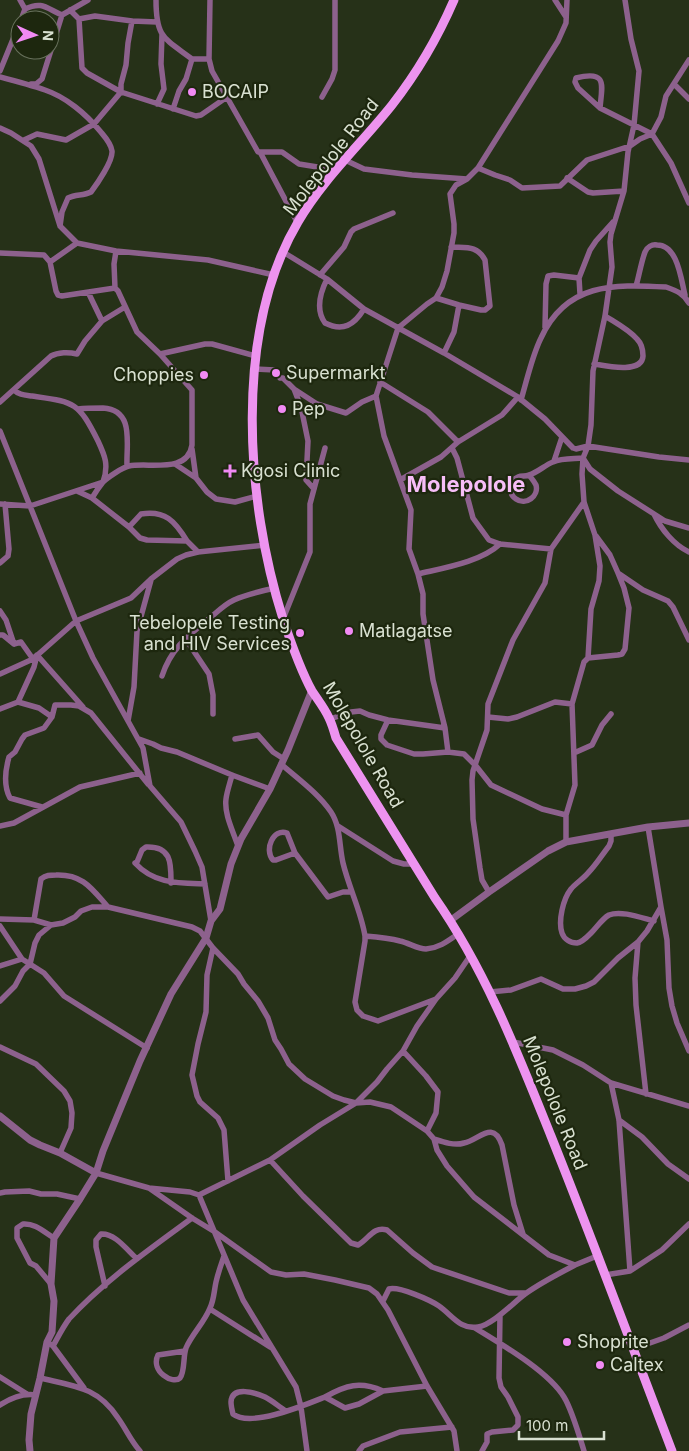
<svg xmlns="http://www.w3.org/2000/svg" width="689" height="1451" font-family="Inter,sans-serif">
	<rect width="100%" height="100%" fill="#263118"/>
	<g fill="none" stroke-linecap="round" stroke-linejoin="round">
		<path stroke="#8d618d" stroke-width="5.5" d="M20 0 25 9
			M156 0C156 38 164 38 192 59
			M210 0 209 59 212 71 258 152H260L297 222
			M555 0 566 17
			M70 10 79 19 82 68 87 73 121 92 196 116 201 115 227 97
			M79 19 95 16 132 21 157 22
			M21 20 25 9C42 1 46 8 62 15L88 0
			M0 71 20 22
			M0 77C15 81 30 85 45 90 66 97 86 114 100 131 105 137 111 143 112 151 113 161 97 184 91 192 83 196 76 194 68 198L62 212 60 226
			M31 84H36L42 79 62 15
			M674 84 689 99
			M322 97 332 79 335 70V0
			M157 104 164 89 161 64 162 34
			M600 108C602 85 608 70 576 78L575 82 578 88 600 108 652 134 671 163 689 203
			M173 109 179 91 186 79 192 59H209
			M0 128 11 133 31 146 39 159 60 226 77 243
			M24 140 37 134 66 140 94 124 121 92V84L126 65 128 43 132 21
			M260 152H282L299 164 336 170
			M345 160 364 169 412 175 467 179 478 168 558 41 566 23 567 0
			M478 168 495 175 510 180 522 188 560 186 587 160 630 146 640 139 652 134 661 117 666 96 689 60
			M567 178 588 192 593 193 624 191
			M467 179 456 185 450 194 454 224V233L447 271 442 287 436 298 427 304 398 328 376 396 384 436 411 510 409 549 418 574 423 594V614L433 680 445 728 448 752 464 754 476 766 491 785 542 809 566 815V842
			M283 252 327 279 364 309 444 353 518 397 545 419 573 448 576 449 588 446 659 457 689 460
			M0 253 44 255 50 262 77 243 116 251 208 260 274 275
			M50 262 56 291 58 295 62 296 115 288
			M320 275 344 247 351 232 354 229 393 213
			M579 278 590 250 596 241 613 222
			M327 279C320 293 315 309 325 323 343 332 354 325 364 309
			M636 286C639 276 641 263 645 252 647 247 652 244 657 245 678 245 681 280 685 295
			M88 292 102 321 125 307
			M436 298 459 305 481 310H485L490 306 485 260C477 245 466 248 451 247
			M545 327 546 284 548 276 554 275 579 278 580 294
			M444 353 454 332 459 305
			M160 354 205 344H212L256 356
			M594 364C606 366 642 374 643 356 643 350 642 344 637 339 628 329 616 323 605 316
			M255 369 275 370 280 378H283L294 389 301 407 308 441 306 480 314 489
			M380 382 428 412 458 442
			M294 389 317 404 346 413 362 402 376 396
			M521 400C527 380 532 356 541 338 566 283 613 284 666 287 677 291 683 293 689 303
			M0 402 51 356C58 352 69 352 77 354L85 341 102 321
			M78 409C86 408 95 408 103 408 135 410 126 444 127 466
			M0 431 76 621 93 658 143 748 150 786 181 822 195 851 202 867 211 921
			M452 448 457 458 473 518 489 540 500 544 551 549
			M192 449 196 478
			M554 461 562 437
			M175 464 196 478 207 492 216 499 235 502 257 496
			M529 475C532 479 534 481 536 485 539 496 526 506 516 499 508 494 509 481 518 477 522 475 525 477 529 475 537 473 545 465 553 462 562 458 574 459 583 458L590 469 618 491 665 521 689 528
			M400 480 441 457 458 442 502 415 518 397
			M77 491 92 498 129 527 140 538 147 540 187 541 198 552
			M92 498C95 493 99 487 103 482 107 478 123 467 129 466 148 462 188 474 192 445V390L160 354 137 332 118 291 115 288 114 264 116 251
			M0 504 30 506 103 482C109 465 105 456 98 441 78 401 74 402 32 396 24 395 19 395 14 390
			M654 514C661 529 674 545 689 552
			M129 527 141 514C165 510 175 521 187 541
			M596 536 610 555 618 573 643 590 668 601 673 607 689 640
			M0 563 8 556 9 549 5 504
			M418 574C443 568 481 562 500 544
			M0 611 6 620 14 644 21 642 33 659 37 655 34 667 18 702 0 709
			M283 619 310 552V504L325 448
			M0 635H3L14 644
			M185 638 209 674 213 695V714
			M37 655 83 707
			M588 658 618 655 622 654 625 649 629 608 624 588 618 573
			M0 674 33 659 76 621 131 598 151 579 177 559 186 555 198 552 265 545
			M162 676C171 648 188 636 210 618 217 612 225 604 234 600 247 594 261 591 275 588
			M18 702 39 708 52 717 55 705H71L79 706 91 713 148 784
			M488 717 508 719 517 717 555 702 572 704
			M330 719 351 712 360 711 369 715 388 720 445 728
			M388 720 381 735V739L387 745 414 754H423L448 752
			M128 721 134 687 137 631 151 580
			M139 739 153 744 161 748 177 752 232 775 270 789
			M235 739 258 735 273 752 284 759
			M574 753 592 745 602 725 611 714
			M281 764C298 779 318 793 331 812 341 827 339 846 343 863 349 888 361 911 365 936
			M232 775C230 783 227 791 226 799 224 814 233 831 238 846
			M42 807 10 798C3 785 5 771 9 757L15 752 22 739 25 735 44 728 52 717
			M566 815 575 785 572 704 584 662 588 658 591 609 599 581 600 566 595 535 584 502 582 474 583 458 588 446 591 425 593 371 605 316 612 267 610 242 611 234 624 191 628 152 634 125 639 71 631 39 625 0
			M0 826 14 823 80 787 140 773
			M338 826 393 861 404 864H415
			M611 834V841L609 846C602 855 596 865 588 873 583 879 576 883 571 889 563 899 558 921 562 933 564 939 570 943 577 943 583 942 588 936 592 932 597 927 602 919 609 915 621 910 642 918 654 921
			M295 853 276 860H273C264 850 273 828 287 833L295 853 328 897 343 892H352
			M171 883C171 864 172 846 146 847L142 850 137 862 135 863C154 884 179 883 205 884
			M489 892 482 880 480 868 473 819 472 780 473 771 487 730 488 704 513 640 545 583 551 549 584 502
			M661 907 667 940 669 988 672 1006 677 1023 689 1051
			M0 919 34 920 51 925 63 923 75 917 81 911 92 907H108L192 927 200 931 213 948 238 974 244 984 258 1001 268 1018 275 1040 281 1049 289 1064 305 1079 333 1096 344 1100 356 1103 370 1102 391 1107 427 1131 434 1139 437 1150 447 1166 474 1197 549 1255 575 1265 597 1256
			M34 920 41 879C46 875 50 875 56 875 83 874 92 889 108 907
			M0 926 22 959 44 973 64 996 147 1048
			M638 942 635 978 636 1005 646 1094
			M213 948 207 975 206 1012 198 1044 192 1075 197 1096 200 1102 218 1118 224 1130 228 1181
			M0 966 22 959
			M490 992 511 990 541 979 563 989H575L586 986 594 982 618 958 638 942 647 931 661 907 648 827
			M436 999 378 1021 363 1016 357 1010 355 1002 365 941V936C377 937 389 938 400 941 409 943 418 949 426 949 439 948 448 941 458 934
			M0 1001 15 986 23 971 30 964 35 943 39 935 51 925
			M513 1042 553 1050 583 1065 611 1083 689 1106
			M0 1047 36 1064 64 1091 70 1101 72 1113 71 1128 60 1153
			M403 1051 426 1076 438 1092 436 1113 427 1131
			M611 1083 619 1120 630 1271
			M619 1120 642 1137 668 1164 689 1179
			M434 1139C443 1142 454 1146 464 1143 479 1140 493 1119 502 1145L514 1205 523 1234
			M270 1160 303 1196 351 1243 358 1245C369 1239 373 1226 387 1230L413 1253 432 1267 509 1293H526
			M96 1173 149 1188 190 1192 199 1195 243 1300 296 1387 301 1407 307 1451
			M149 1188 192 1218 215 1232 271 1272 286 1275 304 1274 335 1280 369 1288 377 1294 388 1310 427 1386 454 1431 457 1451
			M0 1193 5 1192 29 1191 41 1194H57L80 1199
			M199 1195 270 1160 320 1125 356 1103 377 1082 387 1069 403 1051 417 1026 436 999 455 978 470 956
			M605 1275 630 1271 662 1250 689 1224
			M51 1284 36 1266 30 1263 17 1238V1228L23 1224C35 1223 44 1232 54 1238
			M105 1286 96 1247V1240L101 1234C115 1233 127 1250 137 1259
			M383 1301 389 1289C399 1286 430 1300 439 1306 452 1315 460 1330 478 1327 492 1325 513 1303 525 1294 540 1283 558 1274 575 1265
			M210 1309 270 1347
			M475 1328C501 1344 548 1371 564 1397 572 1410 579 1435 584 1451
			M47 1342 53 1346C58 1337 63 1327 69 1319 105 1280 149 1250 192 1218
			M53 1346 84 1388
			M633 1349 664 1338 689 1325
			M185 1351 158 1355C150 1371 173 1385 180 1378 185 1372 183 1356 186 1348 192 1334 204 1323 210 1308 214 1300 214 1291 216 1282 218 1273 221 1265 224 1256
			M0 1377 27 1394
			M40 1378C74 1386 98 1387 118 1418 126 1429 131 1441 140 1451
			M325 1397C346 1385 360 1381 383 1391
			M0 1405C11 1398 23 1393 36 1395
			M286 1411C279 1407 273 1401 265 1397 256 1393 232 1385 231 1402 231 1406 232 1410 233 1414 251 1428 305 1405 325 1397L345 1408 359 1404 383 1391 427 1386
			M359 1451 363 1446 400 1432 452 1427
			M482 1451 487 1442V1434L492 1432 513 1430 518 1425V1417L508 1397 501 1387 499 1378 500 1315"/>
		<path stroke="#8d618d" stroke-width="7" d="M451 920 489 892 548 851 566 842 648 827 689 823
			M0 1116 30 1140 40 1145 60 1153 96 1173
			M30 1451 29 1440 31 1414 40 1378 47 1342 52 1332 54 1301 51 1284 54 1238 80 1199 96 1173 103 1151 140 1061 171 994 206 938 211 921 220 909 231 864 241 839 270 789 288 750 312 690"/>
		<path stroke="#ed93ef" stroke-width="9" d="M454 0C438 37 417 73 392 105 361 144 323 179 298 222 233 332 246 502 283 619 291 643 300 669 312 691 318 700 325 709 329 718 332 724 334 731 336 738L435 898C486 971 518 1054 551 1136 593 1241 632 1346 672 1451"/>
	</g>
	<g fill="#f18af4" stroke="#1d270e" stroke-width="2">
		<circle cx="192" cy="92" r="5"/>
		<circle cx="276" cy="373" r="5"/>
		<circle cx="204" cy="375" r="5"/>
		<circle cx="282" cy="409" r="5"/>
		<path d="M227.5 463.5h5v5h5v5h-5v5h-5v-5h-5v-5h5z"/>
		<circle cx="349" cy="631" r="5"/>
		<circle cx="300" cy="633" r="5"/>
		<circle cx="567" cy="1342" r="5"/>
		<circle cx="600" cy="1365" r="5"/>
	</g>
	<g text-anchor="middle" stroke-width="4.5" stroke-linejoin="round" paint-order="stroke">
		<g font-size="18" fill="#d9e1d1" stroke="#1d270e" text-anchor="start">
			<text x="202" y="98">BOCAIP</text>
			<text x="286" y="379">Supermarkt</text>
			<text x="194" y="381" text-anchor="end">Choppies</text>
			<text x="292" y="415">Pep</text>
			<text x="241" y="477">Kgosi Clinic</text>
			<text x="290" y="629" text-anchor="end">Tebelopele Testing<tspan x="290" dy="21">and HIV Services</tspan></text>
			<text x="359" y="637">Matlagatse</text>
			<text x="577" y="1348">Shoprite</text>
			<text x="610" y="1371">Caltex</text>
		</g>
		<g font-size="18" fill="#d9e1d1" stroke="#1d270e">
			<text transform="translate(331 157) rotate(-52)" y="6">Molepolole Road</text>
			<text transform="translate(363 745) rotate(60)" y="6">Molepolole Road</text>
			<text transform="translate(555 1103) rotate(68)" y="6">Molepolole Road</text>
		</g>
		<g font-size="22" font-weight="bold" fill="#f7bef8" stroke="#1d270e">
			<text x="466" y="492">Molepolole</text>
		</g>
	</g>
	<g transform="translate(35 35) rotate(93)"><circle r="24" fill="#1d270e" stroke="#68715c"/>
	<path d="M0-4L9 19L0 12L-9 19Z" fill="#f18af4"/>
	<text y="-8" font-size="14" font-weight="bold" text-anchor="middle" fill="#d9e1d1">N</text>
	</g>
	<path d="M519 1431v8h85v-8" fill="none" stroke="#d9e1d1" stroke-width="2.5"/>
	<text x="526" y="1431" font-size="15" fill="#d9e1d1" stroke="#1d270e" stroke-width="4" paint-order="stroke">100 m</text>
</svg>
